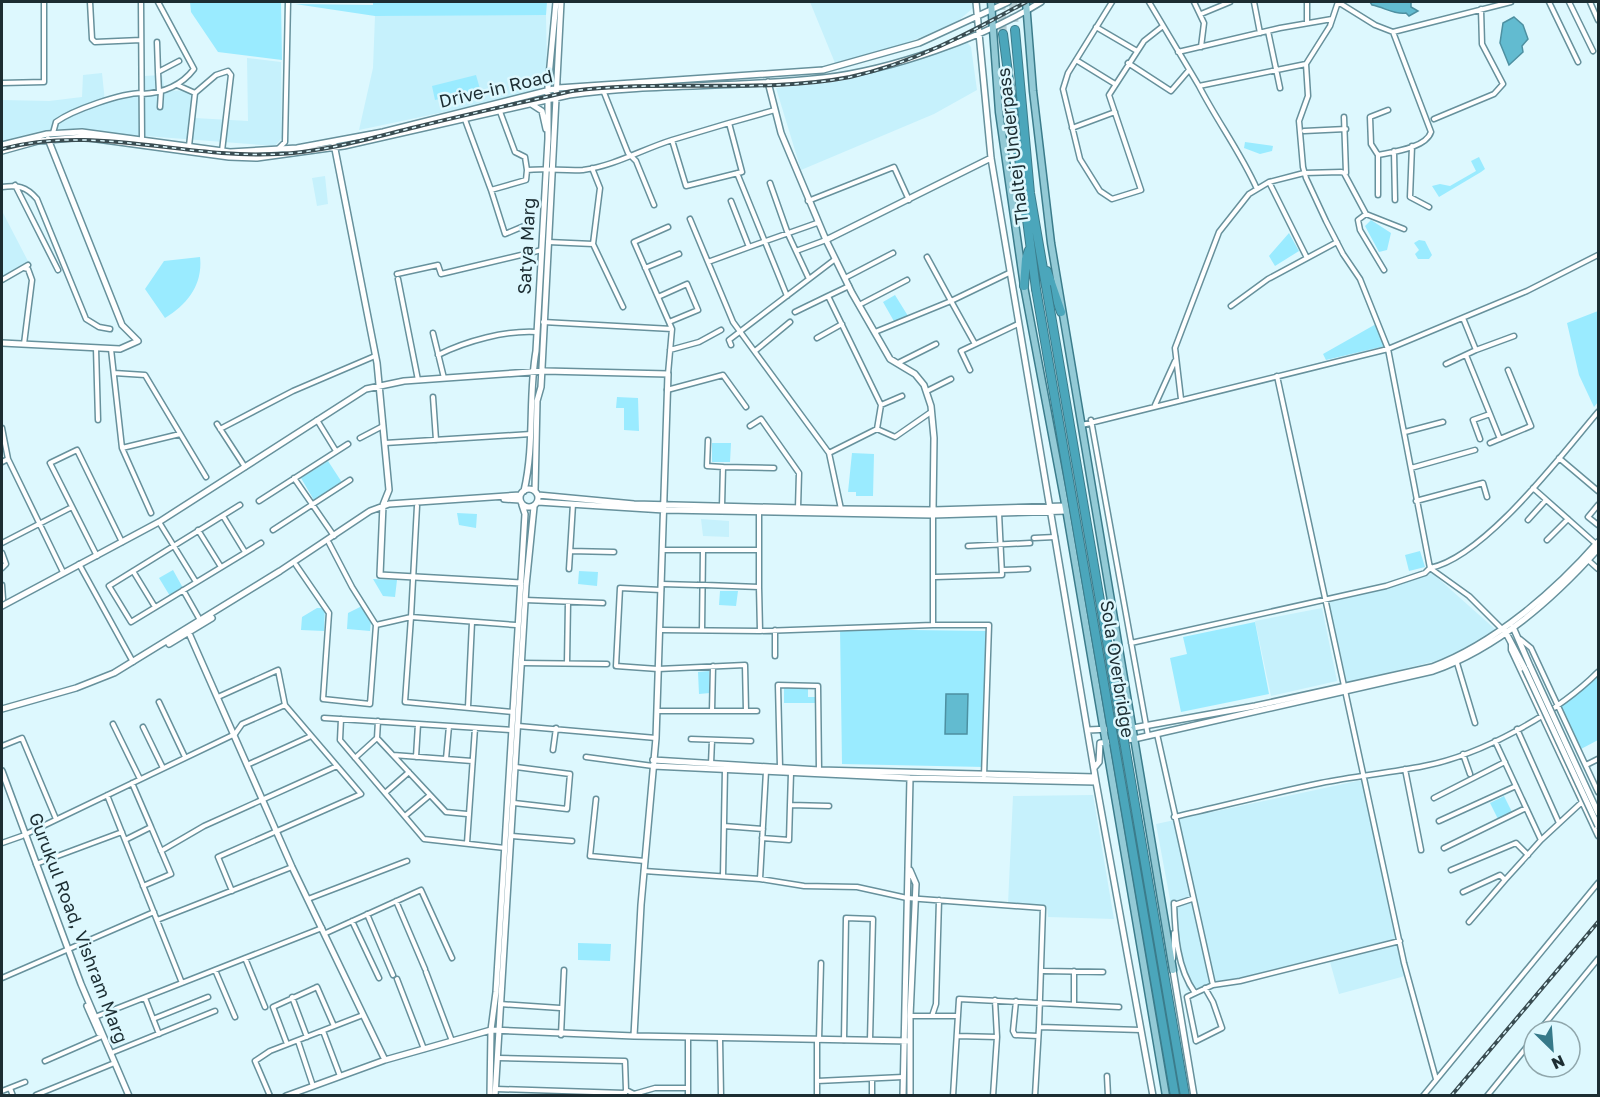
<svg xmlns="http://www.w3.org/2000/svg" width="1600" height="1097" font-family="'Golos Text',sans-serif">
	<rect width="100%" height="100%" fill="#ddf8fe"/>
	<path fill="#c6f1fc" d="M810 2H973V8L958 21 924 36 869 57 835 63Z
		M513 13 546 15 547 70 537 89 506 99 359 130 373 68 375 16Z
		M966 41 971 47 977 90 934 114 801 170 776 88 833 82 910 61Z
		M247 58 281 62 282 138 275 146 145 136 144 76 162 75 165 91 195 90V118L248 121Z
		M102 73 105 102 139 95 141 138 81 129H62L41 131 2 141V100L49 101 82 97 83 75Z
		M325 176 328 204 317 206 312 178Z
		M2 211 30 265 2 278Z
		M701 519 729 521V537L703 536Z
		M1431 572 1496 630 1452 657 1347 683 1329 602 1383 590 1429 575Z
		M1322 608 1337 681 1271 696 1255 621Z
		M1362 780 1395 939 1187 991 1156 824Z
		M1093 795 1114 919 1048 917 1047 907 1008 904 1013 796Z
		M1397 945 1405 976 1339 994 1330 962Z"/>
	<path fill="#9aebff" d="M190 2H281L282 60 218 52 191 12Z
		M373 2H547L546 15 375 16 295 4 373 5Z
		M476 75 480 89 435 100 432 86Z
		M1245 142 1273 146 1272 151 1260 154 1244 148Z
		M1479 157 1485 169 1481 172 1439 197 1432 186 1440 184 1450 186 1476 171 1471 161Z
		M1371 220 1391 233 1387 250 1379 252 1365 226Z
		M1289 233 1299 251 1275 266 1269 256Z
		M1419 240 1425 241 1432 255 1429 259H1418L1415 254 1419 250 1414 243Z
		M200 257C203 284 188 304 165 318L145 289 164 261Z
		M895 295 908 316 895 323 883 302Z
		M1598 311V402L1594 407 1579 375 1567 323Z
		M1376 324 1385 346 1326 360 1323 354Z
		M617 397 638 398 639 431 624 430V408H616Z
		M712 443H731L730 462H712Z
		M852 453 874 454 873 496H856V492H848Z
		M328 461 343 484 315 502 301 478Z
		M457 513 477 514 476 528 459 525Z
		M1420 551 1425 567 1409 571 1405 555Z
		M173 570 183 588 170 596 159 578Z
		M579 571 598 572 597 586 578 584Z
		M373 579 397 580 395 597 383 596Z
		M720 591H738L736 606 719 605Z
		M362 606 371 621 370 631 347 629 348 613Z
		M317 608H325L324 631 301 630 302 617Z
		M1255 622 1269 694 1181 712 1170 658 1187 654 1183 637Z
		M840 629 986 631 984 767 842 764Z
		M709 671 710 693 699 694 698 672Z
		M1598 674V740L1581 749 1560 704Z
		M784 686H808V697H816V703H784Z
		M1504 796 1512 812 1498 819 1490 803Z
		M578 943 611 944 610 961 578 960Z"/>
	<path fill="#62bbd0" stroke="#4d90a1" stroke-width="1.5" d="M1370 2H1411V7L1418 11 1409 16 1406 13C1394 15 1384 7 1372 5Z
		M1514 17 1523 25 1528 39 1522 46 1523 52 1509 65 1500 43 1503 23Z
		M946 694H968L967 734H945Z"/>
	<g fill="none" stroke-linecap="round" stroke-linejoin="round">
		<path stroke="#b6cfd5" stroke-width="8" stroke-dasharray="8 4" stroke-linecap="butt" d="M1001 2 1003 34
			M1013 2 1015 30"/>
		<defs>
			<path id="street" d="M90 2 92 39 95 42 141 40
				M141 2 142 140
				M1112 2 1068 73 1063 89 1080 159 1100 191 1112 199 1141 190 1109 95 1144 41 1163 26
				M1149 2 1199 86 1306 64
				M1194 2 1204 23 1201 47
				M1254 2 1260 33
				M1307 2V22
				M1338 2 1375 25 1393 32 1511 2
				M1549 2 1578 62
				M1569 2 1593 51
				M1590 2 1598 20
				M1201 14 1230 2
				M1096 27 1137 51
				M1268 31 1280 88
				M157 42 158 72
				M1178 52 1280 28 1332 19
				M1076 60 1115 84
				M1128 63 1171 91 1189 70
				M2 83 44 82V2
				M177 85 195 93
				M1199 86C1217 121 1241 153 1257 189
				M603 90 628 153 636 161 654 205
				M159 92 158 72 179 61
				M142 94C163 93 181 86 194 69L158 2
				M160 107 161 91
				M499 109 515 152 525 157 527 170C546 168 564 171 583 170 614 166 643 149 672 140L686 186 742 172 729 123 775 110
				M464 117 491 190 526 180 527 170
				M1344 117 1346 173
				M1434 119 1494 94 1503 84 1482 44 1481 9
				M1072 128 1115 112
				M1304 131 1346 129
				M53 133 56 122C73 110 121 93 142 93
				M672 140 729 123
				M189 146 195 93 216 75 228 71 231 75 222 151
				M1412 146 1410 197 1429 207
				M279 148 285 142 288 2
				M1394 151 1395 200
				M1378 155 1371 144 1370 117 1388 110
				M592 168 600 188 593 244
				M737 173 787 296
				M1269 182 1306 256
				M770 183 788 234 809 279
				M15 185 58 270
				M2 187C17 185 26 186 37 199L86 319 99 327 110 329
				M491 190 505 234 524 226
				M1378 195V155C1392 152 1426 148 1431 132L1393 32
				M731 201 749 247 817 223
				M808 201 894 167 909 200
				M1366 214 1358 220 1360 230 1384 270
				M690 219 733 322 829 453
				M668 227 634 242 672 329 668 374
				M548 242 593 244 623 307
				M796 251 826 240
				M927 257 951 301 1009 273
				M708 262 749 247
				M24 268 28 269 32 280 24 344
				M645 268 679 254
				M397 274 438 265 441 274 542 250
				M845 278 893 253
				M398 279 418 380
				M2 280 28 265
				M849 286 828 296 881 405 877 429
				M658 297 687 284 698 310 669 322
				M859 305 907 280
				M1231 306 1268 279 1337 242
				M795 312 828 296
				M1463 318 1476 350 1514 336
				M543 322 672 329
				M875 332 951 301 975 344
				M433 333 444 378
				M817 338 842 324
				M731 345 729 340 834 260
				M96 348 98 420
				M111 349 122 448 151 513
				M670 350 699 342 721 330
				M755 351 790 322
				M438 355C466 341 506 330 537 332
				M1466 355 1490 414
				M898 363 936 344
				M1446 364 1476 350
				M970 370 961 351 1018 324
				M114 373 145 375 206 477
				M1277 376 1404 963 1436 1079
				M667 390 723 375 746 407
				M927 391 951 379
				M433 397 436 440
				M1181 399 1175 348 1219 232 1249 194 1269 182 1304 173 1341 172 1344 173 1366 214 1404 229
				M881 405 902 396
				M1155 405 1175 361
				M317 420 336 451
				M1091 420 1148 736
				M217 424 245 467
				M1082 425 1388 349 1527 291 1598 255
				M750 426 761 419 799 473 798 508
				M2 428 8 459
				M220 429 293 391 375 356
				M1405 432 1443 422
				M360 438 383 426
				M1480 439 1473 420 1490 414 1500 439
				M708 440 707 466 723 467 722 506
				M385 443 531 434
				M1490 443 1531 426 1508 370
				M122 448 180 434
				M1559 458 1598 491
				M2 462 8 459 63 572
				M723 467 774 468
				M1411 468 1475 450
				M294 478 334 536
				M1533 488 1596 544
				M259 501 348 444
				M1416 501 1483 483 1487 497
				M240 505 109 586 131 622 261 543
				M1598 505 1588 517 1598 525
				M841 509 829 453 877 429 895 437 931 412
				M933 514V625H989L984 776
				M223 516 245 552
				M1528 520 1546 500
				M159 522 196 582
				M198 530 221 567
				M273 530 350 480
				M1034 538 1055 537
				M1547 540 1568 519
				M2 543 72 507
				M968 546 1030 543
				M663 550H759V512
				M759 550V587
				M570 551 614 552
				M2 553 6 564 2 568
				M97 556 50 463 77 450 122 542
				M1588 560 1598 569
				M79 564 133 662
				M296 565 329 613 323 699 370 704 376 625 352 587 329 543
				M1430 568C1485 557 1562 454 1598 412
				M1430 568 1469 596 1502 629
				M569 569 573 504
				M1002 570 1028 569
				M133 571 155 607
				M935 577 1002 575 999 513
				M662 584 697 585
				M2 585 3 599
				M183 590 200 620
				M661 590 620 588 616 666 658 669 745 665 746 711
				M525 600 603 603
				M376 625 411 617 417 506
				M661 630 760 631 759 587 705 585
				M702 630 703 550
				M760 631 933 625
				M1520 639 1531 648 1598 792
				M1131 643 1386 586 1425 573 1430 568 1388 349 1360 279 1343 254 1326 221 1306 178 1303 167 1299 121 1308 96 1306 64 1330 26 1338 2
				M1511 644V650L1598 836
				M775 656V630
				M521 663 607 664
				M567 663 568 602
				M1457 663 1475 723
				M218 697 278 670 285 705 361 794 218 857 232 891
				M159 702 185 757
				M468 707 472 622
				M657 711H757
				M712 711 713 666
				M513 712 405 702 411 617 516 625
				M324 718 512 730
				M341 719 340 740 424 839 505 848
				M378 721 377 738 446 812 467 814
				M113 724 140 779
				M518 726 656 738
				M143 727 163 768
				M1517 729 1559 823
				M1157 734 1213 985 1240 981 1400 941
				M691 739 751 741
				M1495 741 1541 840
				M2 746 22 738 56 819
				M553 750 556 728
				M1463 754 1470 774
				M393 755 472 761
				M416 757 418 724
				M586 757 653 766
				M355 758 377 738
				M446 759 449 726
				M711 764 712 740
				M247 765 311 736
				M1586 765 1598 759
				M780 767 778 685 818 686 819 770
				M1405 769 1421 850
				M385 793 409 772
				M107 795 182 983
				M1434 798 1505 762
				M596 799 590 856 645 861
				M514 803 567 809 570 774 516 767
				M790 805 791 773
				M405 816 430 795
				M1174 817C1223 806 1272 793 1321 783 1355 776 1390 773 1424 766 1482 755 1557 713 1598 672
				M1439 821 1516 786
				M724 826 763 829
				M512 836 572 841
				M762 838 789 840 790 805 829 806
				M125 840 151 827 132 783
				M2 843 22 836 235 734 242 724 285 705
				M467 843 475 728
				M1444 848 1526 808
				M161 851 204 826 337 766
				M36 864 122 832
				M1451 870 1516 843 1528 855
				M644 871 760 879 804 886 857 887 907 898 1043 908 1039 1027
				M723 876 725 769
				M760 879 766 771
				M143 886 171 874 151 827
				M1463 892 1500 875 1505 880 1541 840 1582 802
				M308 899 407 861
				M396 901 425 969
				M1174 903C1175 934 1177 968 1195 993
				M1174 905 1192 899
				M367 914 393 975
				M157 920 292 867
				M352 921 379 978
				M1469 922 1505 880
				M326 933 421 890 452 958
				M245 958 265 1007
				M1173 959 1174 933
				M215 970 235 1017
				M1043 971 1103 972
				M426 972 452 1041
				M2 978 154 912
				M397 979 424 1049
				M1205 988 1213 1002 1222 1028 1196 1041 1187 997C1195 993 1204 989 1213 985
				M292 997 307 1037
				M145 998 159 1034
				M995 1000 997 1037
				M1016 1001 1013 1031 1015 1035 1038 1036
				M500 1004 560 1008
				M1074 1004V971
				M910 1016H958
				M932 1016 936 1004 939 900
				M95 1017 322 928
				M153 1019 208 997
				M323 1031 340 1076
				M1539 1031 1598 959
				M561 1035 564 970
				M957 1036 997 1037 993 1096
				M688 1038V1096
				M720 1039 721 1096
				M817 1040V1096
				M819 1040 821 963
				M844 1040 846 918 873 919 870 1040
				M298 1041 313 1086
				M287 1044 273 1007 315 988 317 987 334 1026
				M111 1053 215 1011
				M498 1058 625 1061 626 1090
				M45 1061 100 1037
				M1107 1076 1108 1096
				M872 1079V1096
				M817 1081 903 1077
				M10 1088 13 1096
				M496 1089 625 1093 626 1090 634 1094 655 1088H688
				M2 1091 25 1082
				M36 1095 112 1064
				M270 1096 255 1061 270 1051 363 1015
				M953 1096 959 999 1119 1007
				M1035 1096 1039 1027 1141 1030
				M1423 1096 1598 883
				M1487 1096 1534 1038"/>
			<path id="secondary" d="M976 2 991 158 1096 782 1153 1096
				M768 82 781 133 826 240
				M528 102 542 111 546 129
				M334 144 377 363 389 490 383 505 380 575 521 583
				M2 145 47 134 82 132 230 152 297 148 383 132 558 88 823 70 919 43 1008 2
				M2 151 38 141 82 137 229 157 257 158 344 146 569 95C653 83 738 88 823 78 891 70 983 38 1041 2
				M2 343 120 349 138 341 122 325 48 139
				M520 498a9 9 0 1 1 18 0a9 9 0 1 1-18 0Z
				M535 490 537 401 541 387 561 2
				M524 491C535 444 528 397 536 351L548 139V87L556 2
				M538 495 634 504 841 509 933 510 1065 506
				M504 499 520 500
				M538 502 664 510 932 515 1066 511
				M933 510 934 438 931 406 924 385 915 374 890 359 852 293 826 240 991 158
				M2 606 159 522 366 389 404 381 545 371 668 374 656 738 641 905 634 1036 491 1030 385 1060 286 1096
				M1513 627 1530 666
				M188 631 292 867 385 1060
				M1505 631 1525 669
				M169 644 212 618
				M2 709 76 688 114 673 280 571 370 511 389 504 520 495
				M1088 730 1133 728 1255 706 1432 667C1494 644 1555 591 1598 542
				M653 760 819 770 1095 777
				M653 766 910 778 1096 782
				M1094 768 1099 762 1100 743 1134 739 1433 671C1498 648 1552 600 1598 549
				M2 771 81 984 129 1096
				M910 870 916 884 910 1016V1096
				M1173 970 1194 1096
				M87 1006 99 1033
				M634 1036 910 1041
				M490 1096 491 1030 496 992 525 514 522 505
				M495 1096 526 586 534 507
				M903 1096 910 778"/>
			<path id="primary" d="M991 2 999 112 1024 286 1066 509 1166 1096
				M1026 2 1033 91 1051 243 1173 970"/>
			<path id="highway" d="M1015 30 1030 193 1046 286
				M1003 34 1036 289
				M1047 271 1061 312
				M1024 286 1026 259 1029 250"/>
		</defs>
		<use href="#street" stroke="#67919c" stroke-width="7"/>
		<use href="#secondary" stroke="#67919c" stroke-width="8"/>
		<use href="#primary" stroke="#3b7c8b" stroke-width="9"/>
		<use href="#highway" stroke="#3b7c8b" stroke-width="10"/>
		<use href="#street" stroke="#fff" stroke-width="4"/>
		<use href="#secondary" stroke="#fff" stroke-width="5"/>
		<use href="#primary" stroke="#93cad6" stroke-width="6"/>
		<use href="#highway" stroke="#4ba6bb" stroke-width="8"/>
		<defs>
			<path id="rail" d="M2 149C94 124 184 159 278 154 324 152 371 138 416 127 468 114 520 103 572 91 662 79 762 94 850 77 914 63 969 33 1026 2
				M1451 1096 1598 922"/>
		</defs>
		<use href="#rail" stroke="#3a4d52" stroke-width="4"/>
		<use href="#rail" stroke="#ddf8fe" stroke-width="1.5" stroke-dasharray="4.5" stroke-linecap="butt"/>
		<defs>
			<path id="street-bridge" d="M697 585H705"/>
			<path id="secondary-bridge" d="M1530 666 1598 813
				M1525 669 1598 826"/>
			<path id="highway-bridge" d="M1046 286 1185 1096
				M1036 289 1175 1096"/>
		</defs>
		<use href="#street-bridge" stroke="#67919c" stroke-width="7" stroke-linecap="butt"/>
		<use href="#secondary-bridge" stroke="#67919c" stroke-width="8" stroke-linecap="butt"/>
		<use href="#highway-bridge" stroke="#3b7c8b" stroke-width="10" stroke-linecap="butt"/>
		<use href="#street-bridge" stroke="#fff" stroke-width="4"/>
		<use href="#secondary-bridge" stroke="#fff" stroke-width="5"/>
		<use href="#highway-bridge" stroke="#4ba6bb" stroke-width="8"/>
	</g>
	<g text-anchor="middle" stroke-width="5" stroke-linejoin="round" paint-order="stroke">
		<g font-size="18" fill="#1c2d32" stroke="#ddf8fe">
			<text transform="translate(496 89) rotate(-13)" y="6">Drive-in Road</text>
			<text transform="translate(1013 146) rotate(-97)" y="6">Thaltej Underpass</text>
			<text transform="translate(527 246) rotate(-87)" y="6">Satya Marg</text>
			<text transform="translate(1117 669) rotate(81)" y="6">Sola Overbridge</text>
			<text transform="translate(78 928) rotate(69)" y="6">Gurukul Road, Vishram Marg</text>
		</g>
	</g>
	<rect width="1600" height="1097" fill="none" stroke="#1c2d32" stroke-width="6"/>
	<g transform="translate(1552 1049) rotate(155)"><circle r="28" fill="#ddf8fe" stroke="#90a7ac" stroke-width="1.5"/>
	<path d="M0-4.5L10 22L0 15L-10 22Z" fill="#367989"/>
	<text y="-9" font-size="16" font-weight="bold" text-anchor="middle" fill="#1c2d32">N</text>
	</g>
</svg>
